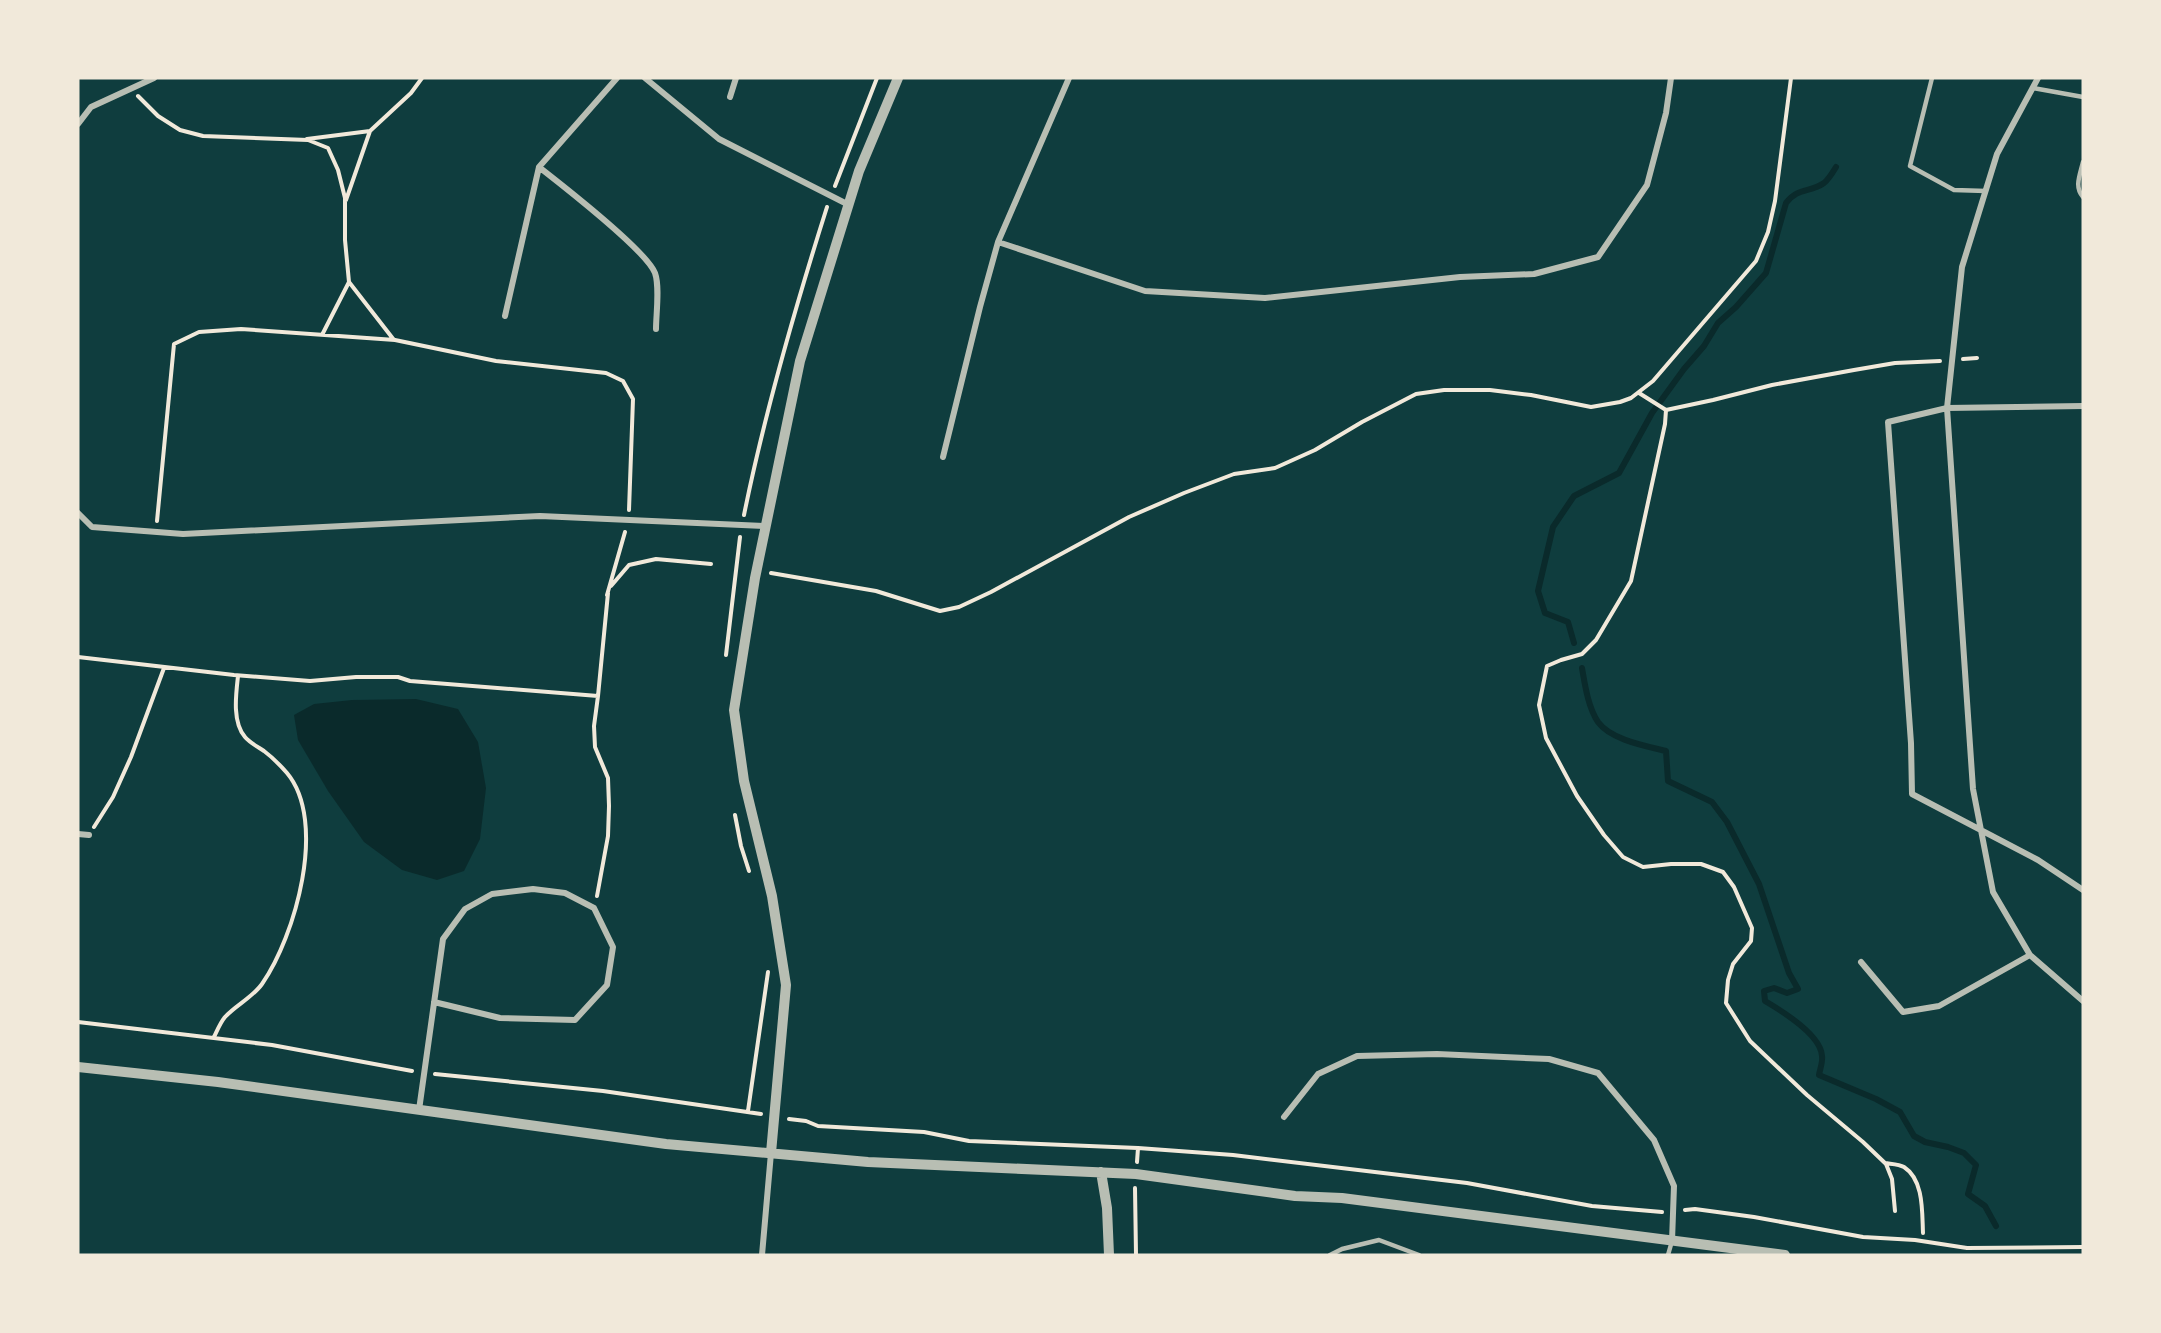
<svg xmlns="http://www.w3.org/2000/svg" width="2161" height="1333" font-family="Poppins,sans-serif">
	<rect width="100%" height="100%" fill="#0f3d3e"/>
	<path fill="#0a2a2b" d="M416 699 458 709 478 742 486 788 480 839 464 871 437 880 402 870 364 842 328 791 298 740 294 715 314 704 352 700Z"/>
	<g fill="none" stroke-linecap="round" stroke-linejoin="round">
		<path stroke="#0a2a2b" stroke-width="6" d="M1574 643 1568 622 1545 613 1538 591 1553 527 1574 496 1619 473 1652 413 1684 369 1704 346 1718 323 1736 307 1766 273 1786 203C1798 187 1810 193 1824 183 1829 179 1833 172 1836 167
			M1582 668C1585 685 1588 707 1598 722 1611 740 1646 746 1666 751L1668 781 1712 802 1727 822 1759 884 1789 973 1798 989 1787 993 1774 988 1764 991 1765 1001C1782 1011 1821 1035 1822 1056 1823 1062 1820 1069 1819 1075L1876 1099 1900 1112 1914 1136 1925 1142 1948 1147 1964 1153 1976 1165 1968 1194 1985 1206 1996 1226"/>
		<path stroke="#f1e9da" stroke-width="4" d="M138 96 158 116 180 130 203 136 308 140 328 148 338 170 345 198V240L349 282 394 340
			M370 131 411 93 422 78
			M307 139 370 131 346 200
			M835 186 877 78
			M322 335 349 282
			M1963 359 1977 358
			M1639 393 1666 410 1713 400 1772 385 1854 370 1895 363 1940 361
			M1666 410 1665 424 1631 581 1596 640 1582 654 1561 660 1547 666 1539 705 1546 738 1577 796 1604 835 1623 857 1643 867 1671 864H1701L1723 872 1734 887 1752 928 1751 941 1733 964 1728 980 1726 1003 1750 1041 1807 1095 1863 1142 1886 1164 1892 1179 1895 1211
			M744 515C765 411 795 308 827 207
			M157 521 174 344 199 332 241 329 395 340 496 361 606 373 623 381 633 399 629 510
			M771 573 876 591 940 611 959 607 991 592 1129 517 1184 493 1234 474 1275 468 1315 450 1362 422 1416 394 1444 390H1490L1531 395 1591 407 1620 402 1631 398 1653 381 1756 261 1768 232 1775 201 1791 78
			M611 586 629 565 656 559 711 564
			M607 595 625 532
			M726 655 740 537
			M78 657 234 675 310 681 356 677H398L410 681 598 696 608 593
			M735 815 741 846 749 871
			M94 827 113 797 131 757 164 668
			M597 896 608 836 609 806 608 778 595 747 594 726 598 696
			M78 1022 272 1045 412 1071
			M214 1037C217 1031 220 1023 225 1017 236 1005 253 997 262 984 295 937 328 822 287 773 280 765 272 757 264 751 258 747 250 743 245 737 232 722 236 694 238 676
			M435 1074 603 1091 761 1114
			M748 1111 768 972
			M789 1119 806 1121 818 1126 924 1132 969 1141 1138 1148 1233 1155 1467 1183 1592 1206 1662 1212
			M1137 1162 1138 1148
			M1885 1163C1891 1164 1899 1164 1904 1167 1924 1180 1922 1212 1923 1233
			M1135 1188 1136 1255
			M1685 1210 1695 1209 1754 1217 1863 1237 1915 1240 1967 1248 2083 1247"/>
		<path stroke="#b8beb3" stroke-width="4.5" d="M1932 78 1910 166 1954 190 1986 191
			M2033 88 2083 97
			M2083 162C2080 175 2074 187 2083 197
			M1330 1255 1342 1249 1379 1240 1419 1255
			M1668 1255 1672 1241"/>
		<path stroke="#b8beb3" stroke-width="6" d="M645 78 719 139 849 205
			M2038 78 1997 154 1962 267 1947 408 1973 789 1993 892 2030 955 2083 1001
			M730 97 736 78
			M78 124 91 107 154 78
			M539 167C562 185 646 250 655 273 660 287 656 314 656 329
			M998 242 1145 291 1265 298 1460 277 1534 274 1598 257 1647 185 1666 113 1671 78
			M505 316 539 167 617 78
			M2083 406 1947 408 1888 422 1911 743 1912 794 2038 860 2083 890
			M943 457 980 307 998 242 1069 78
			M78 513 92 527 183 534 540 516 765 526
			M78 834 89 835
			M1861 962 1903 1012 1939 1006 2030 955
			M419 1110 443 939 465 909 492 894 533 889 565 893 594 908 613 947 607 985 575 1020 500 1018 434 1002
			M1284 1117 1318 1074 1357 1056 1437 1054 1549 1059 1598 1073 1654 1140 1674 1186 1672 1241
			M762 1255 771 1153"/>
		<path stroke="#b8beb3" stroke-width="10" d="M78 1067 218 1082 666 1144 868 1162 1136 1174 1295 1196 1342 1198 1785 1255
			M771 1153 786 985 772 896 744 781 734 710 755 578 800 361 859 171 898 78
			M1101 1172 1107 1208 1109 1255"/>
	</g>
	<rect width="2161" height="1333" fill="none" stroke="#f1e9da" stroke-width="159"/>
</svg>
